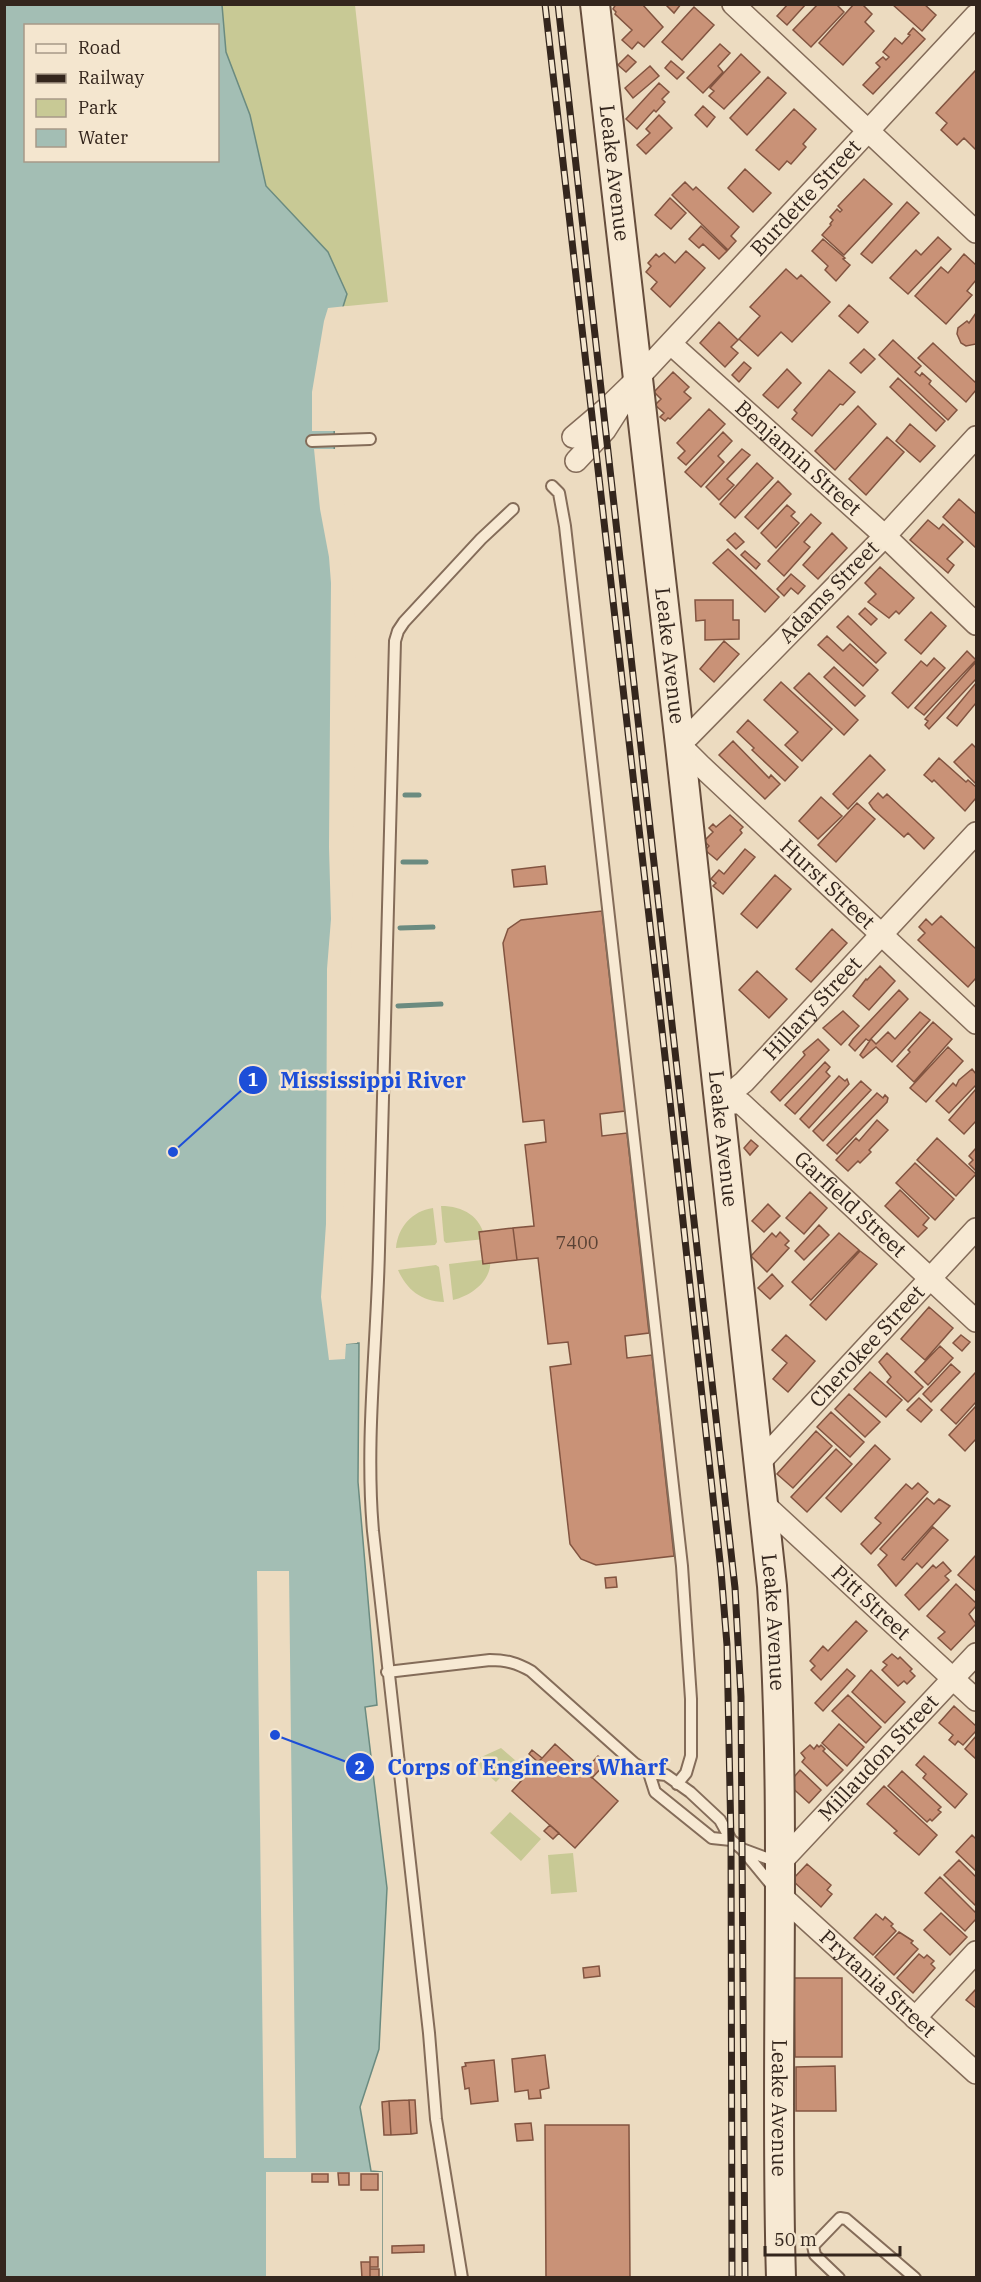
<svg xmlns="http://www.w3.org/2000/svg" width="981" height="2282" font-family="'IBM Plex Serif',serif">
	<rect width="100%" height="100%" fill="#ecdbc0"/>
	<path fill="#c8c995" d="M196 5H355L388 302 328 308 246 213 218 26Z
		M441 1206C463 1206 481 1216 485 1239L446 1243 444 1241Z
		M433 1208 437 1242 435 1245 396 1248C398 1227 412 1211 433 1208Z
		M490 1259C493 1280 471 1296 453 1300L449 1264Z
		M436 1265 439 1267 444 1302C421 1301 407 1290 398 1270Z
		M501 1748 516 1761 496 1782 481 1769 477 1759Z
		M510 1812 541 1839 521 1861 490 1833Z
		M573 1853 577 1892 551 1894 548 1855Z"/>
	<path fill="#a3beb4" stroke="#6b8b80" stroke-width="1.5" fill-rule="evenodd" d="M5 5H222L226 52 250 115 266 186 328 252 347 294 337 326 334 379 338 1344 359 1343 358 1482 377 1705 365 1707 387 1888 379 2049 360 2107 371 2171 382 2172V2277L5 2278ZM26 26H218V160H26Z"/>
	<path fill="#ecdbc0" d="M347 306 340 327 337 379 338 431H312V392L324 321 328 308Z
		M314 449H338L339 470 348 528 356 628 353 882 347 1114 341 1266V1341L357 1340V1343L346 1344 345 1359 329 1360 321 1297 326 1224 327 969 331 919 329 847 331 583 329 557 320 509Z
		M257 1571H289L296 2158H264Z
		M266 2172H382V2277H266Z"/>
	<g fill="none" stroke-linecap="round" stroke-linejoin="round">
		<path stroke="#6b8b80" stroke-width="5" d="M405 795H419
			M403 862H426
			M400 928 433 927
			M398 1006 441 1004"/>
	</g>
	<path fill="#c99277" stroke="#825440" stroke-width="1.5" d="M616 4H642L663 27 644 47 638 42 632 49 622 40 632 30 615 14 616 12 613 9Z
		M665 4H681L674 13Z
		M788 4H806L787 25 777 16Z
		M818 4H836L844 12 811 47 793 30Z
		M854 4H862L872 14 865 22 874 31 843 65 819 43Z
		M892 4H924L936 15 922 31Z
		M694 7 714 25 682 60 662 42Z
		M913 28 925 39 873 94 863 85 880 67 876 63 883 57 886 60 889 57 883 52 895 38 902 44 910 35 908 34Z
		M720 44 730 53 718 66 723 72 703 93 687 78Z
		M741 54 760 72 724 109 709 96 714 91 710 88Z
		M628 55 636 62 626 72 618 65Z
		M671 61 684 72 677 79 665 68Z
		M650 66 659 76 633 98 625 88Z
		M976 70V150L964 138 957 145 941 130 947 123 936 113Z
		M768 77 786 93 747 135 730 118Z
		M659 83 669 92 662 99 665 102 656 112 654 110 637 129 626 119Z
		M703 106 715 117 707 127 695 115Z
		M794 109 816 129 803 144 806 147 791 164 787 161 779 170 756 150Z
		M659 115 672 128 646 154 637 145 650 133 646 129Z
		M745 169 771 193 753 212 728 188Z
		M864 179 892 204 844 255 822 235 831 225 830 224 833 220 830 217 837 209 840 212 842 210 838 206Z
		M685 182 693 190 696 187 739 227 731 236 736 241 728 250 672 195Z
		M670 198 686 213 671 229 655 215Z
		M907 202 919 213 872 263 861 254Z
		M701 226 727 251 719 259 703 244 699 248 689 239Z
		M938 237 951 249 908 294 890 278 916 250 921 255Z
		M823 239 845 258 843 259 850 265 836 281 825 270 828 266 812 251Z
		M686 251 705 268 670 307 651 289 657 282 646 272 651 266 648 263 656 254 659 257 664 253 675 263Z
		M964 254 976 265V280L967 291 972 295 946 324 915 296 941 267 948 273Z
		M786 269 797 279 801 275 830 302 792 342 781 332 758 356 739 339 760 316 750 307Z
		M849 305 868 322 858 333 839 316Z
		M976 313V344L966 346 961 343 957 334 958 328 967 321 969 323Z
		M719 322 738 340 731 347 738 353 725 367 700 343Z
		M893 340 921 366 915 372 920 376 922 373 931 381 929 384 957 410 948 420 879 355Z
		M933 343 976 383V390L966 402 918 358Z
		M864 349 875 359 861 373 850 363Z
		M744 362 751 368 739 382 732 375Z
		M787 369 801 383 778 408 763 395Z
		M829 370 855 392 843 405 840 404 812 436 792 419 797 413 794 410Z
		M673 372 689 387 684 392 691 398 670 419 668 418 665 421 660 417 664 413 655 405 661 399 654 392Z
		M898 378 945 421 936 431 890 387Z
		M858 406 876 424 835 470 815 451Z
		M709 409 725 424 686 465 678 458 685 451 677 443Z
		M910 424 935 446 920 462 896 441Z
		M723 432 732 441 718 456 724 462 701 487 685 472Z
		M887 437 904 452 866 495 849 479Z
		M742 449 750 455 727 479 734 485 719 500 706 487Z
		M757 463 773 478 735 518 720 504Z
		M778 481 791 494 758 529 745 517Z
		M959 499 976 514V548L943 517Z
		M787 505 795 512 791 516 799 523 776 548 761 533Z
		M811 514 821 523 804 542 810 547 784 576 768 561Z
		M928 520 939 529 943 524 963 542 947 559 954 565 948 573 910 540Z
		M735 533 744 542 736 549 727 540Z
		M832 533 847 548 818 579 803 565Z
		M728 549 779 597 765 612 713 563Z
		M745 551 760 564 756 569 741 555Z
		M880 567 914 598 899 614 896 611 889 618 868 602 876 594 865 583Z
		M791 574 805 586 798 594 791 588 784 596 777 589Z
		M695 600H733V620H739V639L705 640V620L696 621Z
		M865 608 877 619 871 625 859 614Z
		M931 612 946 626 921 654 905 640Z
		M848 616 886 653 876 663 837 627Z
		M827 636 843 651 850 644 878 670 863 686 818 645Z
		M724 641 739 654 714 682 700 669Z
		M967 651 976 660 924 715 915 708Z
		M934 658 945 668 908 708 892 693 921 661 927 666Z
		M976 662V679L929 729 925 725 928 721 925 719Z
		M834 667 865 696 855 706 824 677Z
		M809 673 858 720 844 735 794 688Z
		M781 682 832 729 802 761 785 745 798 732 764 700Z
		M976 683V703L957 726 947 718Z
		M748 720 798 767 785 781 752 750 754 748 737 732Z
		M733 741 769 778 771 775 780 784 765 799 719 755Z
		M972 744 976 748V784L954 762Z
		M870 755 885 770 848 809 833 794Z
		M939 758 966 782 968 780 976 787V798L965 811 934 780 932 782 924 775Z
		M878 793 883 798 887 794 934 838 924 849 908 833 904 837 873 809 869 803Z
		M821 797 842 816 818 839 799 821Z
		M857 803 875 819 836 862 818 845Z
		M730 815 743 827 740 830 742 833 717 860 705 850 709 846 704 841 713 832 709 828 713 824 716 827Z
		M745 849 755 857 723 894 713 886 716 883 711 879 719 870 724 874Z
		M545 866 547 884 514 887 512 870Z
		M775 875 791 889 757 928 741 914Z
		M602 911 625 1111 600 1114 602 1136 627 1133 649 1333 625 1336 627 1358 652 1355 674 1556 596 1565 581 1559 570 1544 550 1367 571 1364 568 1342 548 1344 538 1258 517 1260 513 1228 534 1226 525 1145 546 1142 544 1120 523 1122 503 943 508 929 521 920Z
		M941 916 976 949V978L968 987 918 940 925 933 919 927 926 919 932 925Z
		M832 929 847 943 811 982 796 969Z
		M880 966 895 981 869 1010 853 996 866 979 867 980Z
		M757 971 787 999 769 1018 739 990Z
		M899 990 908 999 869 1041 866 1039 855 1051 849 1045 853 1039Z
		M843 1011 859 1026 841 1045 823 1028Z
		M920 1012 930 1020 892 1062 876 1047 863 1058 860 1055 871 1039 876 1044 888 1032 895 1039Z
		M933 1022 952 1039 914 1082 897 1066 910 1052 908 1050Z
		M818 1039 829 1050 780 1101 771 1092 805 1055 803 1052Z
		M948 1047 963 1061 926 1102 910 1088Z
		M825 1062 830 1067 826 1072 830 1076 795 1114 785 1105Z
		M972 1069 976 1074V1085L949 1113 936 1101 953 1083 956 1086 959 1080Z
		M839 1076 845 1081 847 1079 849 1084 809 1128 800 1119Z
		M861 1081 871 1090 823 1141 813 1131Z
		M976 1089V1121L964 1134 949 1120Z
		M877 1093 883 1098 885 1095 888 1098 887 1102 837 1154 827 1145Z
		M877 1120 888 1130 869 1150 871 1152 860 1163 858 1161 848 1171 836 1160 856 1138 859 1141Z
		M937 1138 976 1174 956 1196 917 1160Z
		M751 1140 758 1146 750 1155 744 1148Z
		M976 1148V1171L969 1164 973 1160 969 1156Z
		M915 1163 954 1199 935 1220 896 1183Z
		M900 1190 929 1218 923 1225 927 1228 918 1237 885 1206Z
		M810 1192 827 1208 804 1234 786 1218Z
		M768 1204 780 1216 764 1232 752 1221Z
		M819 1225 829 1235 804 1260 795 1251Z
		M513 1228 517 1260 483 1264 479 1232Z
		M780 1232 789 1241 785 1245 789 1248 767 1272 751 1256 772 1233 776 1237Z
		M839 1233 859 1250 811 1300 792 1282Z
		M860 1251 877 1264 826 1320 810 1305Z
		M772 1274 783 1286 770 1299 758 1288Z
		M929 1307 953 1328 925 1360 901 1339Z
		M786 1335 815 1361 788 1392 773 1379 787 1363 772 1350Z
		M961 1335 970 1342 962 1351 953 1343Z
		M940 1346 953 1358 928 1385 915 1372Z
		M887 1353 923 1387 908 1402 887 1382 891 1377 879 1362Z
		M951 1364 960 1372 931 1402 923 1394Z
		M870 1372 902 1400 886 1417 854 1389Z
		M976 1372V1402L956 1424 941 1410Z
		M849 1394 880 1422 865 1437 835 1409Z
		M919 1398 932 1410 921 1422 907 1410Z
		M976 1406V1439L965 1451 949 1435Z
		M831 1412 864 1442 850 1457 817 1427Z
		M816 1431 832 1446 793 1488 777 1474Z
		M875 1445 890 1459 841 1512 826 1498Z
		M836 1449 852 1464 807 1512 791 1497Z
		M918 1483 928 1492 871 1554 861 1544 881 1523 875 1518 906 1484 912 1489Z
		M927 1498 934 1504 939 1499 950 1506 902 1559 904 1560 933 1527 948 1540 922 1568 917 1563 896 1586 878 1565 887 1555 880 1549Z
		M976 1555V1591L958 1575Z
		M943 1562 951 1571 945 1576 949 1580 919 1610 905 1595 933 1565 936 1568Z
		M616 1577 617 1587 606 1588 605 1578Z
		M956 1584 976 1603V1606L969 1614 976 1624 951 1650 938 1638 945 1632 927 1616Z
		M856 1621 867 1631 821 1680 811 1670 815 1666 810 1661 823 1646 828 1651Z
		M892 1654 898 1659 900 1657 912 1669 910 1671 915 1676 907 1684 904 1681 898 1686 882 1670 887 1665 883 1662Z
		M847 1669 855 1676 823 1711 815 1703Z
		M871 1670 905 1702 885 1723 852 1692Z
		M848 1695 881 1727 866 1743 832 1711Z
		M954 1706 976 1726V1731L963 1745 958 1741 955 1745 949 1740 953 1735 939 1723Z
		M839 1724 864 1747 847 1766 822 1743Z
		M976 1736V1759L965 1749Z
		M555 1744 618 1801 575 1848 512 1791Z
		M810 1745 814 1749 817 1745 819 1747 821 1745 825 1749 823 1751 843 1770 827 1786 802 1762 805 1758 801 1753Z
		M532 1750 542 1758 538 1762 529 1754Z
		M598 1756 606 1763 592 1778 584 1771Z
		M924 1756 967 1794 955 1808 923 1778 926 1774 916 1765Z
		M523 1767 529 1772 520 1781 514 1775Z
		M800 1770 821 1790 809 1803 788 1784Z
		M902 1771 941 1807 938 1810 941 1812 932 1821 930 1819 927 1822 888 1786Z
		M884 1786 937 1835 919 1855 894 1833 897 1831 867 1804Z
		M550 1825 559 1833 553 1839 544 1831Z
		M972 1835 976 1839V1871L956 1852Z
		M959 1860 976 1877V1906L944 1875Z
		M807 1864 831 1885 827 1890 832 1894 821 1907 792 1880Z
		M940 1877 976 1913V1919L965 1931 925 1893Z
		M941 1913 967 1937 950 1955 924 1930Z
		M876 1914 883 1920 885 1917 893 1924 891 1926 896 1931 873 1955 854 1938Z
		M899 1932 913 1941 911 1943 918 1949 894 1975 875 1957Z
		M919 1954 924 1958 927 1955 934 1961 931 1964 935 1968 913 1993 897 1978Z
		M599 1966 600 1976 584 1978 583 1968Z
		M794 1978H842V2057H795Z
		M976 1989V2008L966 2000Z
		M545 2055 549 2088 540 2090 541 2098 529 2099 528 2090 515 2092 512 2059Z
		M494 2060 498 2101 471 2104 469 2088 465 2089 462 2067 466 2066 465 2063Z
		M835 2066 836 2111H796V2067Z
		M409 2100 411 2134 391 2135 389 2101Z
		M409 2100H415L417 2133 411 2134Z
		M389 2101 391 2135H384L382 2102Z
		M531 2123 533 2140 517 2141 515 2124Z
		M545 2125H629L630 2278H546Z
		M338 2173H349V2185H339Z
		M312 2174H328V2182H312Z
		M361 2174H378V2190H361Z
		M424 2245V2252L392 2253V2246Z
		M370 2257H378V2267H370Z
		M361 2262H370V2278H362Z
		M370 2269H379V2278H370Z"/>
	<g fill="none" stroke-linecap="round" stroke-linejoin="round">
		<defs>
			<path id="lane" d="M312 441 370 439
				M552 486 559 493 565 526 682 1566 691 1699V1756L686 1773 677 1784
				M387 1672 490 1660C506 1660 517 1663 531 1671L634 1763 649 1773 666 1775 690 1792 720 1820 731 1840 742 1849 777 1862
				M649 1773 655 1792 712 1838 731 1840
				M742 1849 774 1888
				M462 2278 436 2119 429 2033 373 1531C365 1439 377 1343 379 1250 385 1047 390 844 395 641L398 631 404 622 481 539 513 509
				M839 2278 815 2255 813 2246 840 2218 846 2219 915 2278"/>
			<g id="street">
				<path d="M733 4 976 232"/>
				<path id="s1" d="M671 344 885 536 976 624"/>
				<path id="s2" d="M573 437 606 409 637 379 976 15"/>
				<path id="s3" d="M976 437 885 536 680 745 700 765 976 1023"/>
				<path d="M576 461 605 430 621 405"/>
				<path id="s4" d="M718 1103 744 1082 976 833"/>
				<path id="s5" d="M718 1103H741L976 1321"/>
				<path id="s6" d="M759 1463 976 1229"/>
				<path id="s7" d="M765 1505 976 1700"/>
				<path id="s8" d="M780 1863 976 1654"/>
				<path id="s9" d="M780 1895 976 2073"/>
				<path d="M915 2018 976 1952"/>
			</g>
			<g id="secondary">
				<path id="s10" d="M595 4 680 745 772 1586C788 1816 774 2047 781 2278"/>
			</g>
		</defs>
		<use href="#lane" stroke="#846c59" stroke-width="14"/>
		<use href="#street" stroke="#846c59" stroke-width="24"/>
		<use href="#secondary" stroke="#664d3c" stroke-width="32"/>
		<use href="#lane" stroke="#f7e9d3" stroke-width="10"/>
		<use href="#street" stroke="#f7e9d3" stroke-width="21"/>
		<use href="#secondary" stroke="#f7e9d3" stroke-width="28"/>
		<defs>
			<path id="rail" d="M545 4 668 1083 721 1571 727 1645 731 1840 732 2278
				M558 4 735 1588 741 1697 745 2278"/>
		</defs>
		<use href="#rail" stroke="#34261d" stroke-width="7"/>
		<use href="#rail" stroke="#f4e6cf" stroke-width="4.5" stroke-dasharray="14" stroke-linecap="butt"/>
	</g>
	<g text-anchor="middle" stroke-width="5" stroke-linejoin="round" paint-order="stroke">
		<g font-size="18" fill="#594134">
			<text x="577" y="1249">7400</text>
		</g>
		<g font-size="21" fill="#34261d" stroke="#f4e6cf">
			<text dy="7" stroke="none"><textPath href="#s10" startOffset="170">Leake Avenue</textPath></text>
			<text dy="7" stroke="none"><textPath href="#s2" startOffset="334">Burdette Street</textPath></text>
			<text dy="7" stroke="none"><textPath href="#s1" startOffset="171">Benjamin Street</textPath></text>
			<text transform="translate(829 592) rotate(-46)" y="7">Adams Street</text>
			<text dy="7" stroke="none"><textPath href="#s10" startOffset="656">Leake Avenue</textPath></text>
			<text dy="7" stroke="none"><textPath href="#s3" startOffset="630">Hurst Street</textPath></text>
			<text dy="7" stroke="none"><textPath href="#s4" startOffset="134">Hillary Street</textPath></text>
			<text dy="7" stroke="none"><textPath href="#s10" startOffset="1142">Leake Avenue</textPath></text>
			<text dy="7" stroke="none"><textPath href="#s5" startOffset="172">Garfield Street</textPath></text>
			<text dy="7" stroke="none"><textPath href="#s6" startOffset="159">Cherokee Street</textPath></text>
			<text dy="7" stroke="none"><textPath href="#s7" startOffset="144">Pitt Street</textPath></text>
			<text dy="7" stroke="none"><textPath href="#s10" startOffset="1628">Leake Avenue</textPath></text>
			<text dy="7" stroke="none"><textPath href="#s8" startOffset="144">Millaudon Street</textPath></text>
			<text dy="7" stroke="none"><textPath href="#s9" startOffset="132">Prytania Street</textPath></text>
			<text dy="7" stroke="none"><textPath href="#s10" startOffset="2114">Leake Avenue</textPath></text>
		</g>
	</g>
	<path fill="none" stroke="#1d4ed8" stroke-width="2" d="M173 1152L253 1080M275 1735L360 1767"/>
	<g fill="#1d4ed8" stroke="#f4e6cf" stroke-width="2">
		<circle cx="173" cy="1152" r="6"/>
		<circle cx="275" cy="1735" r="6"/>
		<circle cx="253" cy="1080" r="15"/>
		<circle cx="360" cy="1767" r="15"/>
	</g>
	<g font-size="18" text-anchor="middle" font-weight="bold" fill="#fff">
		<text x="253" y="1086">1</text>
		<text x="360" y="1774">2</text>
	</g>
	<g font-size="22" text-anchor="middle" font-weight="bold" fill="#1d4ed8" stroke="#f4e6cf" stroke-width="5" stroke-linejoin="round" paint-order="stroke">
		<text x="373" y="1088">Mississippi River</text>
		<text x="527" y="1775">Corps of Engineers Wharf</text>
	</g>
	<rect width="981" height="2282" fill="none" stroke="#34261d" stroke-width="12"/>
	<rect x="24" y="24" width="195" height="138" fill="#f4e6cf" stroke="#a79988" stroke-width="1.5"/>
	<rect x="36" y="44" width="30" height="9" fill="#f7e9d3" stroke="#a79988" stroke-width="1.5"/>
	<text x="78" y="54" font-size="18" fill="#34261d">Road</text>
	<rect x="36" y="74" width="30" height="9" fill="#34261d" stroke="#a79988" stroke-width="1.5"/>
	<text x="78" y="84" font-size="18" fill="#34261d">Railway</text>
	<rect x="36" y="99" width="30" height="18" fill="#c8c995" stroke="#a79988" stroke-width="1.5"/>
	<text x="78" y="114" font-size="18" fill="#34261d">Park</text>
	<rect x="36" y="129" width="30" height="18" fill="#a3beb4" stroke="#a79988" stroke-width="1.5"/>
	<text x="78" y="144" font-size="18" fill="#34261d">Water</text>
	<path d="M765 2246v9h135v-9" fill="none" stroke="#34261d" stroke-width="3"/>
	<text x="774" y="2246" font-size="18" fill="#34261d" stroke="#f4e6cf" stroke-width="4.5" paint-order="stroke">50 m</text>
</svg>
